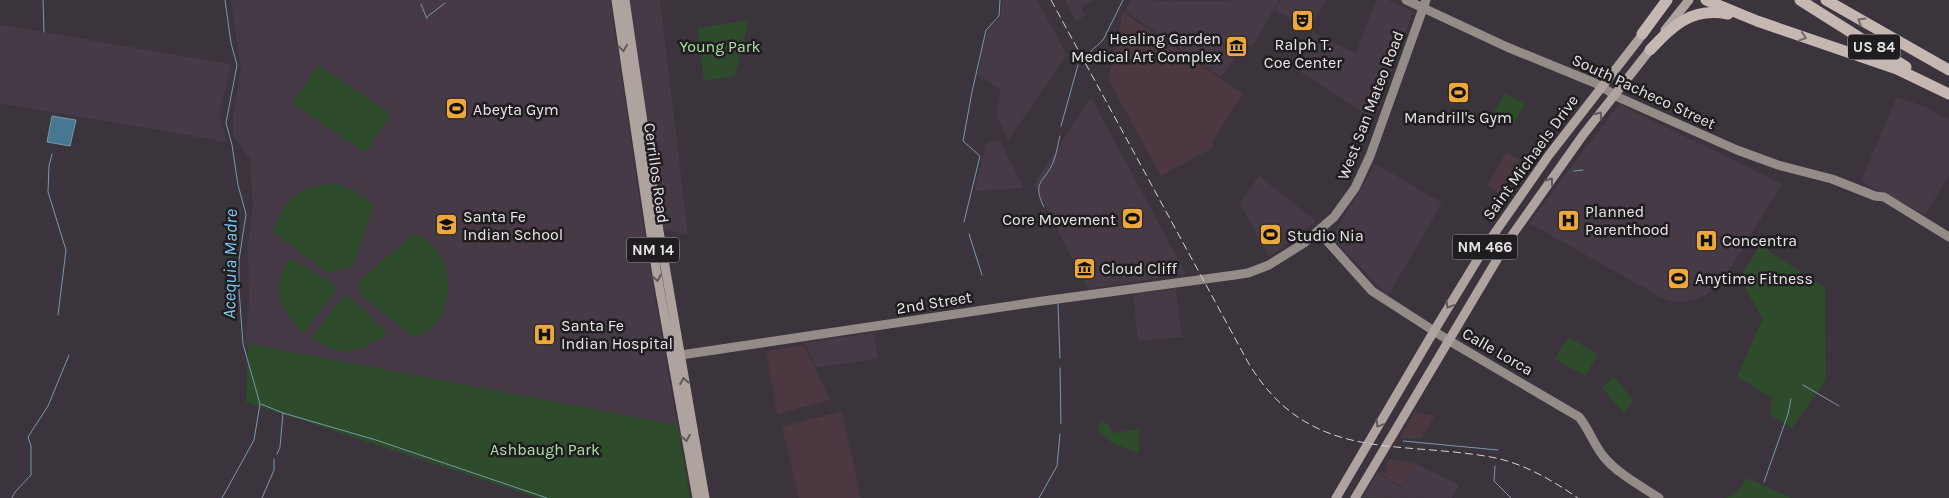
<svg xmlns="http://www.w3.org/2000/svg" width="1949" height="498" font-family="Karla,sans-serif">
	<rect width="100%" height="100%" fill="#3b343c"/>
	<path fill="#463a47" d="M231 0H610L648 256 677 425 245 343 249 304 248 244 253 206 250 159 233 135V114L241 70Z
		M628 0H660L688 235 663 229Z
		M1002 0H1037L1067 55 1008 140 996 115 1001 90 978 75 982 50 989 27 1000 19Z
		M1065 0H1094L1081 7 1085 15 1076 21Z
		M1131 0 1183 1 1279 0 1252 47 1245 43 1221 77 1125 11Z
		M1281 0H1326L1309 29 1275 10Z
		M1376 0H1388L1410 10 1412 14 1377 113 1370 117 1294 68 1313 32 1356 54Z
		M0 25 231 64 219 114 227 142 0 103Z
		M1091 97 1186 274 1088 289 1034 184Z
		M1897 97 1926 107 1949 120V175L1925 215 1861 181Z
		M1619 104 1782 184 1722 282 1706 295 1697 299 1679 302 1666 300 1529 223Z
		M1000 141 1024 188 975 191 986 142Z
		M1376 164 1442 203 1388 296 1332 237Z
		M1259 176 1316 221 1269 257 1240 203Z
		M1176 289 1182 337 1138 341 1133 294Z
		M873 333 878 358 816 368 805 343Z
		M1416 464 1459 485 1452 498 1363 497 1377 473 1402 488Z"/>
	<path fill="#4b3840" d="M1123 12 1243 94 1212 142 1214 147 1161 176 1108 79Z
		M1506 152 1520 160 1500 194 1487 186Z
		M804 345 830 400 777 414 766 351Z
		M842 411 861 498H799L782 427Z
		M1414 413 1435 415 1421 439 1400 438Z
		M1389 459 1416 464 1402 487 1380 474 1381 472 1386 473 1388 469 1385 465Z"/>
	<path fill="#2e4b2c" d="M749 20 735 76 704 81 697 30 699 28Z
		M318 65 391 114 365 153 292 103Z
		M1505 93 1525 104 1513 125 1512 126 1497 120 1495 124 1487 125Z
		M337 184 355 191 374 205 353 266 327 273 272 231C289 196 297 186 337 184Z
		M414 233C419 236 426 239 430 243 453 264 454 302 434 325 430 330 421 334 415 338L360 294V280Z
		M1760 245 1825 288 1826 380 1792 428 1770 415 1772 398 1737 377 1763 318 1739 279Z
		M289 258 333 283 335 291 304 333C278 310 272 289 289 258Z
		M350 296 387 334C358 354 342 358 311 338L342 298Z
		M1568 337 1598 354 1585 376 1555 359Z
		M245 343 678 425 690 498H538L246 402 248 346Z
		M1614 376 1633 400 1624 414 1602 387Z
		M1103 422 1108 424 1113 433 1139 429V454L1111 442 1098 430V425Z
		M1747 478 1792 498H1725C1736 495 1741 487 1747 478Z"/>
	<path fill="#487891" stroke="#7898ab" d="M52 116 76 120 70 146 47 142Z"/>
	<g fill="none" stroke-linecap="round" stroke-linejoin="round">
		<path stroke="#7898ab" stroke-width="1" d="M43 0 44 32
			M421 4 427 19
			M427 17 445 3
			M1088 54 1103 40 1123 0
			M1061 126 1078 65
			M52 154 49 166 48 192 66 250 58 315
			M1574 171 1583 170
			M1044 207C1030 180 1047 181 1054 160 1057 152 1058 143 1060 136
			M964 222 980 156 963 141 972 92 986 30 999 16 1000 0
			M969 234 982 275
			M1058 304 1060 358
			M1060 368 1061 424
			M1803 385 1839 406
			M261 404 283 413 280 447 277 454
			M283 413 376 440 547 498
			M1403 441 1498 450
			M1495 466 1494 481 1511 498
			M1764 482 1788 414 1791 399
			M12 498 15 492 31 475V446L28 437 48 406 69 355
			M222 498 254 440 260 404 243 344 239 290V260L246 214 238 185 232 145 226 123 237 65 231 43 225 0
			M262 498 274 470V459
			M1039 498 1057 466 1060 434"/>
		<path stroke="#948c88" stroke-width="9" d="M1406 0 1507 47 1595 83 1620 98 1737 150 1778 165 1832 179 1875 196 1884 197 1949 237
			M1319 232 1372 291 1448 340 1579 417C1589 429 1594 445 1604 457 1618 474 1641 486 1659 498
			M674 356 1043 301 1235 275 1248 273 1269 265 1304 243 1334 217 1355 188 1370 156 1426 0"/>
		<path stroke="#aea39e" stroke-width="9" d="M616 0 656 269 697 498
			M625 0 659 231 705 498
			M1665 30 1689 0
			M1336 498 1434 331 1487 244 1549 155 1646 30
			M1355 498 1508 241 1583 135 1653 46"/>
		<path stroke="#c5b8b2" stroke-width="11" d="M1706 0 1757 21 1897 69 1949 94
			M1800 0 1906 67
			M1826 0 1949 70
			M1642 34 1667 0
			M1650 50C1673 26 1691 7 1728 14"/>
		<path stroke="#d7d2d7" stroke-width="1" stroke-dasharray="8 4" stroke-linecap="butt" d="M1051 0 1249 364C1311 465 1399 439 1496 458 1527 465 1553 481 1578 498"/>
	</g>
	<defs><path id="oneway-chevron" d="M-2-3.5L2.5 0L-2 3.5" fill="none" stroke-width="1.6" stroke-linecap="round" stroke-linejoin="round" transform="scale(1.25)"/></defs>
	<g stroke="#726a69">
		<use href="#oneway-chevron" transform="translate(1861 21) rotate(-149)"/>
		<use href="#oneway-chevron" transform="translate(1803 37) rotate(18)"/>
	</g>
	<g stroke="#605959">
		<use href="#oneway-chevron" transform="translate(623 48) rotate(82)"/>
		<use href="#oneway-chevron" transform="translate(1599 115) rotate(-52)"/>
		<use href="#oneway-chevron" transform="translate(1550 181) rotate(-54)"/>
		<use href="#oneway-chevron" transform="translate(657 278) rotate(80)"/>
		<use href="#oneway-chevron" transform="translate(1449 305) rotate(121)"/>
		<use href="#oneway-chevron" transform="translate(684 381) rotate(-100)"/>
		<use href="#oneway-chevron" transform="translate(1379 424) rotate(121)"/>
		<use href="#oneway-chevron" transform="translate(686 438) rotate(80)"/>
	</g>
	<defs>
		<symbol id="theatre-square" viewBox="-11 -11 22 22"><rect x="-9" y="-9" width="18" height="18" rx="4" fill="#eda83b" stroke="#201d20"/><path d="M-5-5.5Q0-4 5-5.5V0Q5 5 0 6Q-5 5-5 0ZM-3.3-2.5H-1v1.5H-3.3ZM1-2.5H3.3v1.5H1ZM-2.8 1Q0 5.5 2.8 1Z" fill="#111"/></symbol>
		<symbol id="museum-square" viewBox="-11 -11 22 22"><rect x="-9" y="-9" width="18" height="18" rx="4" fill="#eda83b" stroke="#201d20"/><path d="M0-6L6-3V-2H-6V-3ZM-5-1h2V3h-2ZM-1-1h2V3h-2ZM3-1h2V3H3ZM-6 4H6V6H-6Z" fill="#111"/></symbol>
		<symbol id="stadium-square" viewBox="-11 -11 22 22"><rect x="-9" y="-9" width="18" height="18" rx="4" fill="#eda83b" stroke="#201d20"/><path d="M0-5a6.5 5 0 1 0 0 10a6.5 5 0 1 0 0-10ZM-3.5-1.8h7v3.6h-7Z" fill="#111"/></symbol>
		<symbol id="hospital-square" viewBox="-11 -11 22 22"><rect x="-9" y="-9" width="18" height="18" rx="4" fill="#eda83b" stroke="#201d20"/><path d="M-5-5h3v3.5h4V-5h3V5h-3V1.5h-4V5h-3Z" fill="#111"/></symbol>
		<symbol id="school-square" viewBox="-11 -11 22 22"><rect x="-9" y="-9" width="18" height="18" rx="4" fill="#eda83b" stroke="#201d20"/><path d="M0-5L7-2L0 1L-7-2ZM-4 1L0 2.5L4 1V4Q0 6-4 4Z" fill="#111"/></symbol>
	</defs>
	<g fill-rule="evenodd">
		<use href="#theatre-square" x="1290" y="8" width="25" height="25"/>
		<use href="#museum-square" x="1224" y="34" width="25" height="25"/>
		<use href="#stadium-square" x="1446" y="80" width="25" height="25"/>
		<use href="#stadium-square" x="444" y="96" width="25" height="25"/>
		<use href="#stadium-square" x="1120" y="206" width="25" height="25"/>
		<use href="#hospital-square" x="1556" y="208" width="25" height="25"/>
		<use href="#school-square" x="434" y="212" width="25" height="25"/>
		<use href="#stadium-square" x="1258" y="222" width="25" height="25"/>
		<use href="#hospital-square" x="1694" y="228" width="25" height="25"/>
		<use href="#museum-square" x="1072" y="256" width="25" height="25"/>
		<use href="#stadium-square" x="1666" y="266" width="25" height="25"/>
		<use href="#hospital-square" x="532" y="322" width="25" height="25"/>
	</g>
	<g text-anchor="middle" stroke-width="5" stroke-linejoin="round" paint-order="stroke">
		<g fill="#201d20" stroke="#ada8ad" stroke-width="1">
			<rect x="1848" y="34.5" width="52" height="25" rx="4"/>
			<rect x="1452.5" y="234.5" width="65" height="25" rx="4"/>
			<rect x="627" y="237.5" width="52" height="25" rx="4"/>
		</g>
		<g font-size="15" font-weight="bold" fill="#e9e4e9">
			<text x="1874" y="52">US 84</text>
			<text x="1485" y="252">NM 466</text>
			<text x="653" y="255">NM 14</text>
		</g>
		<g font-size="16" fill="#e9e4e9" stroke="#201d20" text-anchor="start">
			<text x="1221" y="44" text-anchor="end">Healing Garden<tspan x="1221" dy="18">Medical Art Complex</tspan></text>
			<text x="1303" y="50" text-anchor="middle">Ralph T.<tspan x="1303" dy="18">Coe Center</tspan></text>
			<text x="473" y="115">Abeyta Gym</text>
			<text x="1458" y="123" text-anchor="middle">Mandrill's Gym</text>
			<text x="1585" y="217">Planned<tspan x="1585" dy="18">Parenthood</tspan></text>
			<text x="463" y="222">Santa Fe<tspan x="463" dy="18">Indian School</tspan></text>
			<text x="1116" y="225" text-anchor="end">Core Movement</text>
			<text x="1287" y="241">Studio Nia</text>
			<text x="1722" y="246">Concentra</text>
			<text x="1101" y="274">Cloud Cliff</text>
			<text x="1695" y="284">Anytime Fitness</text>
			<text x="561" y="331">Santa Fe<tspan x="561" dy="18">Indian Hospital</tspan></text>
		</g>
		<g font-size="16" fill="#ace0a6" stroke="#201d20">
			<text x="720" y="52">Young Park</text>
			<text x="545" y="455">Ashbaugh Park</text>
		</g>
		<g font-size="16" fill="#e9e4e9" stroke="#201d20">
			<text transform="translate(1644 91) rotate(25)" y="6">South Pacheco Street</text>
			<text transform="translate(1370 105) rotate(-69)" y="6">West San Mateo Road</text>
			<text transform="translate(1530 157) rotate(-54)" y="6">Saint Michaels Drive</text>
			<text transform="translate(657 173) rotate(82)" y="6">Cerrillos Road</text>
			<text transform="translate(934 302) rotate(-9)" y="6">2nd Street</text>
			<text transform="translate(1498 351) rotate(30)" y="6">Calle Lorca</text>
		</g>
		<g font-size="18" font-style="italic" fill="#7cc9f2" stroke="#201d20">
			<text transform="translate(230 264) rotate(-89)" y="6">Acequia Madre</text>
		</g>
	</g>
</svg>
